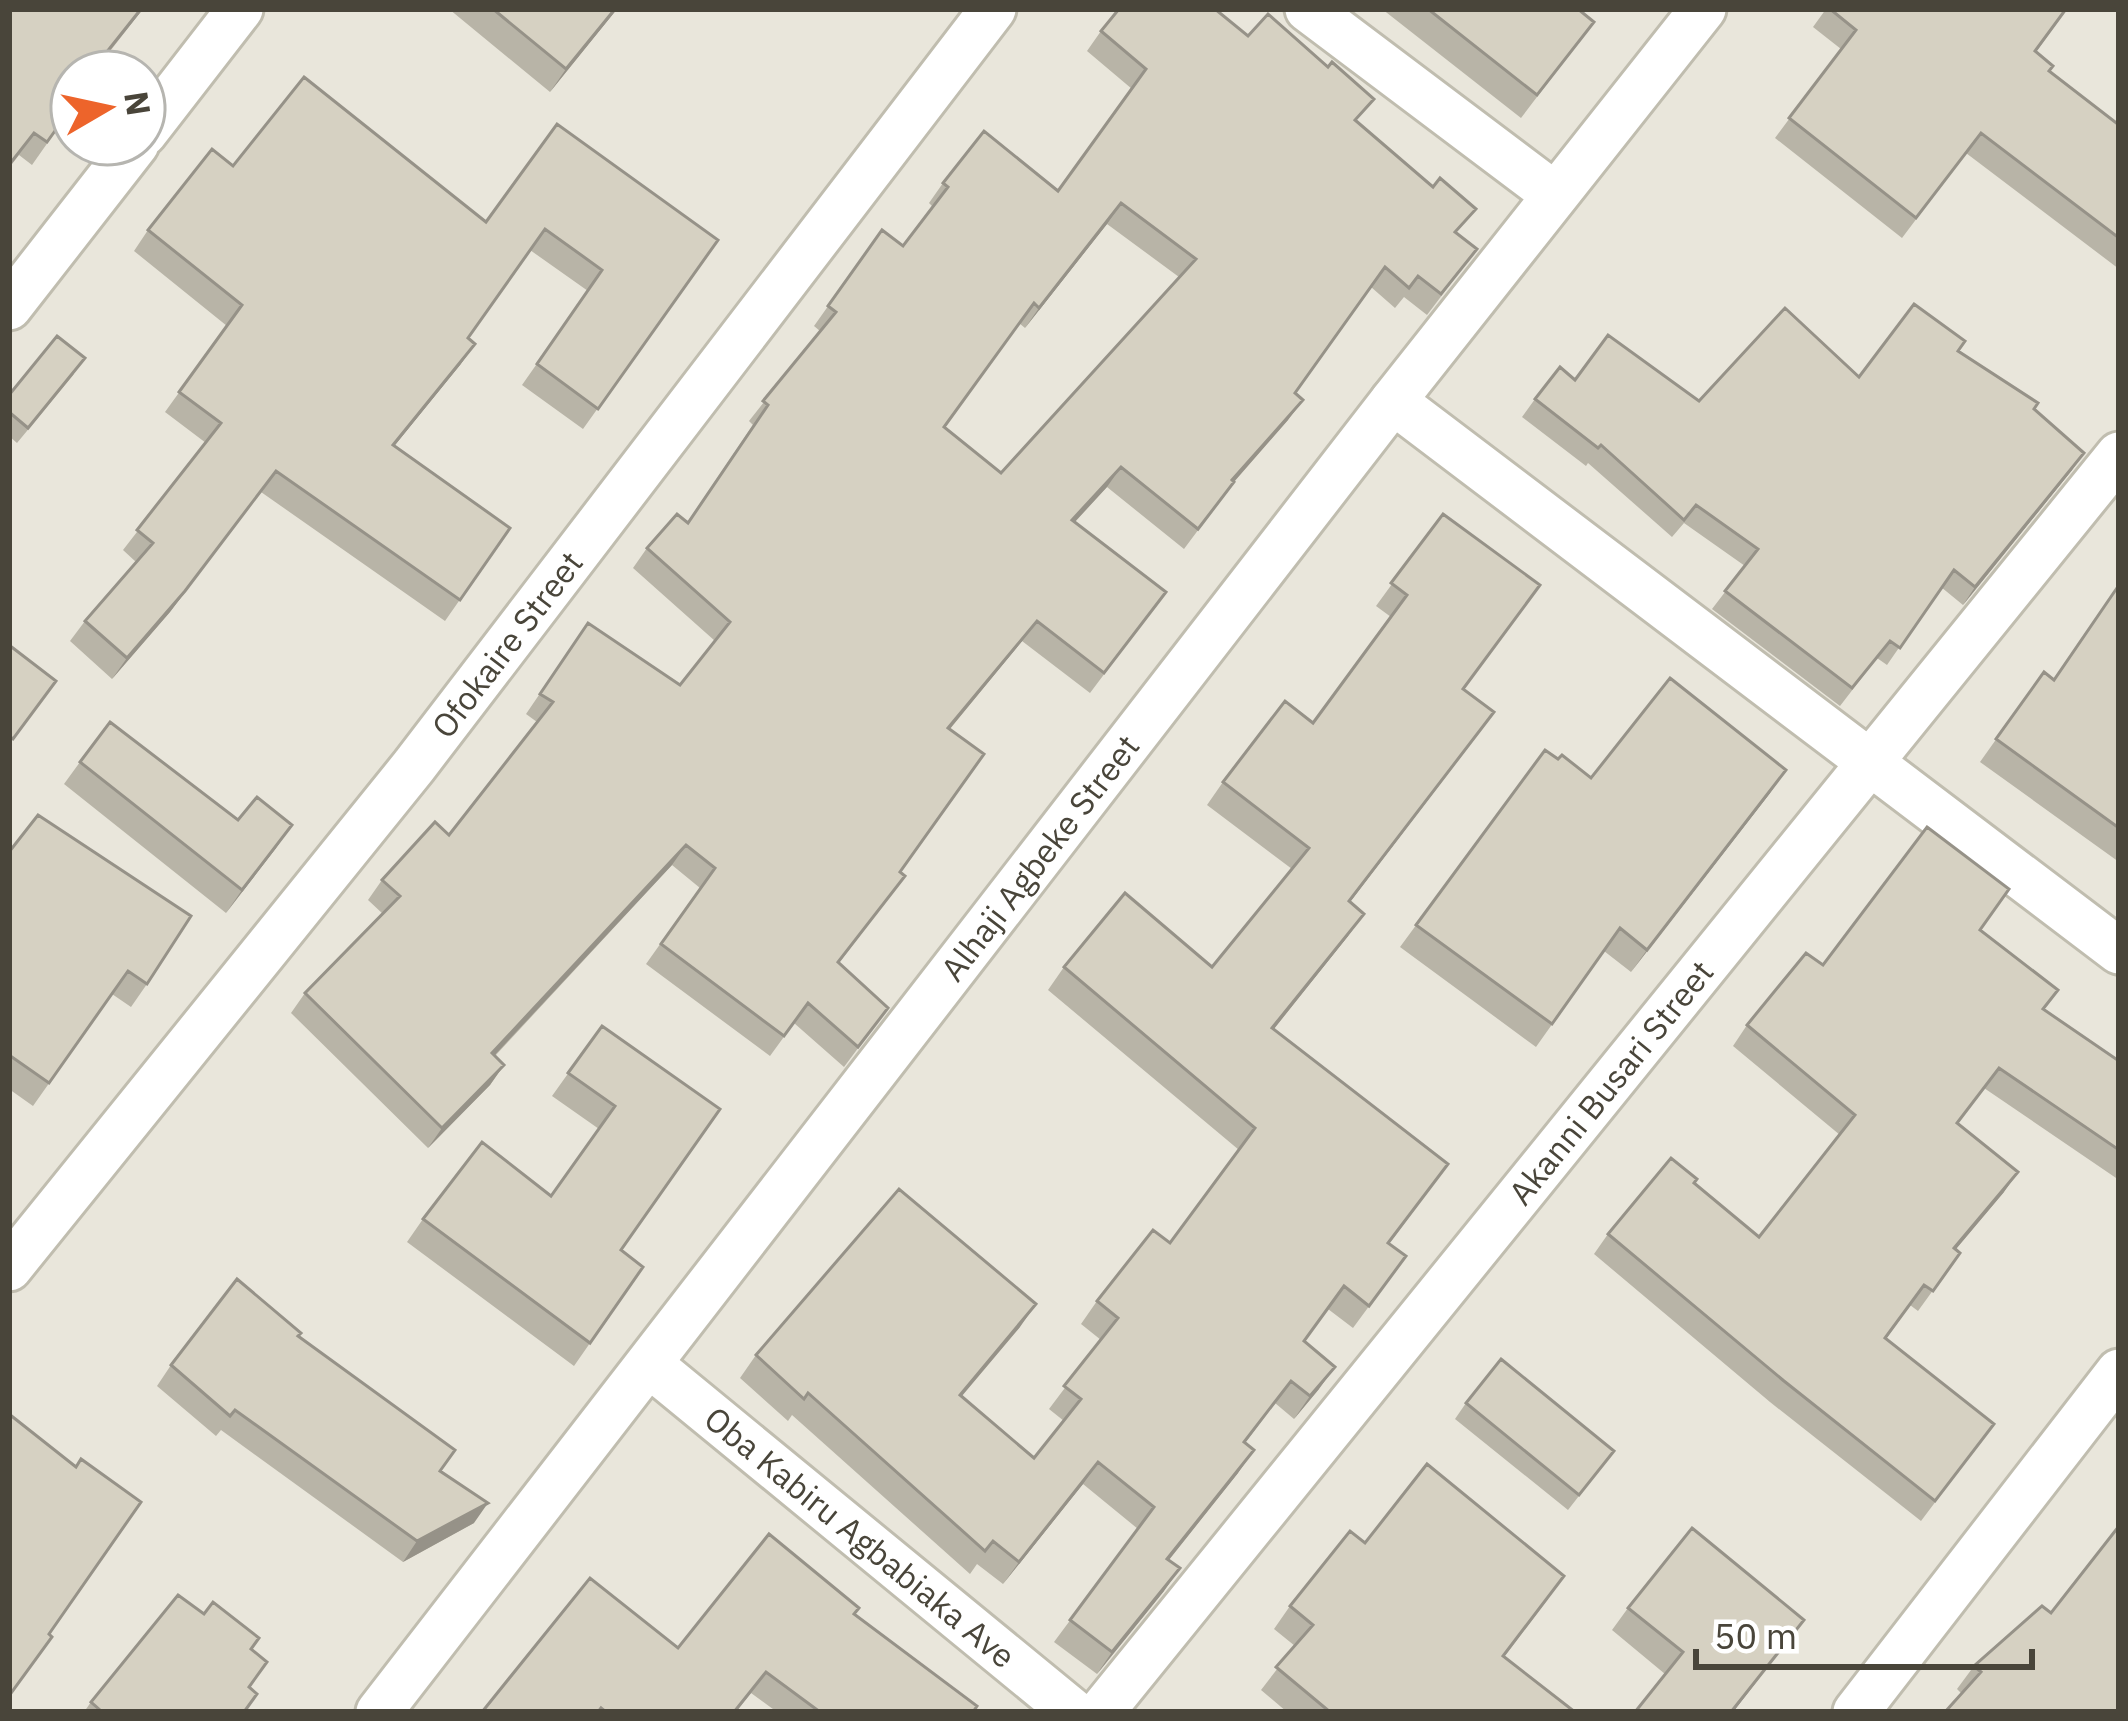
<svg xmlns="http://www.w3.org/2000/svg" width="2128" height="1721" font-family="'IBM Plex Sans',sans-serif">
	<rect width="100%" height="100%" fill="#f5f4ec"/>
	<path fill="#e9e6db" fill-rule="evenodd" d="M9 9H2119V1712H9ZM72 72H144V144H72Z"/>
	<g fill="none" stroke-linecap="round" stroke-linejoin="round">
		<defs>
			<g id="minor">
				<path d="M1308 9 1555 195"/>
				<path d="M144 133 240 9"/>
				<path d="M9 307 136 144"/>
				<path d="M1393 401 2119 951"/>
				<path id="s1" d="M9 1268 414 766 993 9"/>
				<path id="s2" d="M649 1364 1073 1712"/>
				<path id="s3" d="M379 1712 1393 401 1703 9"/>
				<path id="s4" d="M1101 1712 2119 455"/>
				<path d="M1856 1712 2119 1372"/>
			</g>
		</defs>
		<use href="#minor" stroke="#c0bdaf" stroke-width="51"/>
		<use href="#minor" stroke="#fff" stroke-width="45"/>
	</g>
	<path fill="#b8b4a7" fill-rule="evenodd" d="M9 9H143L100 64 72 108 32 165 19 155 9 168Z
		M449 9H617L550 92Z
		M1382 9H1578L1594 22 1521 118Z
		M1826 9H2067L2036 52 2049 71 2119 125V269L1966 153 1902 238 1775 138 1841 49 1813 27Z
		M1101 31 1248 36 1357 122 1457 234 1477 249 1427 315 1404 297 1395 308 1371 287 1295 393 1288 420 1234 482 1184 549 1107 487 1075 522 1166 592 1090 693 1022 641 950 729 900 872 905 876 839 963 888 1008 844 1067 794 1023 770 1056 646 964 700 888 672 865 495 1056 504 1065 490 1085 428 1148 291 1013 305 993 383 914 368 900 382 880 449 835 537 722 526 714 588 623 680 685 715 641 633 568 647 548 687 523 753 425 749 421 820 331 814 326 882 230 903 246 933 207 929 203 943 183 1058 191 1132 89 1087 51ZM1107 224 1179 277 1001 473 945 427 1019 323 1025 328Z
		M233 166 486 222 718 240 583 429 522 385 588 291 530 250 468 338 475 344 460 365 394 446 510 528 445 621 261 492 170 612 112 679 70 641 85 621 136 562 123 550 206 443 165 412 227 326 134 251 148 230Z
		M1958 351 2034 409 2072 470 1963 605 1941 587 1887 665 1877 658 1840 706 1712 609 1745 566 1684 523 1672 537 1588 463 1586 466 1522 417 1535 399 1575 380 1699 401 1859 377Z
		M74 374 17 443 9 436V395Z
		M1443 514 1464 690 1478 734 1350 902 1348 936 1274 1029 1432 1186 1389 1244 1406 1256 1353 1328 1328 1309 1304 1342 1319 1389 1294 1419 1275 1403 1245 1443 1238 1473 1169 1560 1164 1591 1097 1674 1054 1642 1138 1529 1083 1484 1003 1584 977 1564 970 1574 792 1415 788 1421 740 1378 756 1355 1020 1327 962 1396 1034 1458 1064 1421 1049 1409 1101 1340 1081 1324 1097 1301 1170 1243 1239 1150 1048 990 1064 967H1212L1292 869 1207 805 1223 782 1313 723 1391 617 1376 606Z
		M2119 585V862L1980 762 2044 672 2054 679Z
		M1545 750 1591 778 1770 793 1631 972 1604 951 1536 1047 1400 947Z
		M80 762 238 820 276 848 226 913 64 784Z
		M9 852 147 984 131 1007 112 994 33 1106 9 1089Z
		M1980 930 2044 1009 2119 1061V1180L1984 1088 1958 1123 2004 1192 1956 1249 1960 1253 1918 1311 1910 1305 1886 1339 1994 1424 1921 1521 1770 1402 1594 1254 1608 1234 1694 1183 1759 1237 1840 1135 1733 1046 1747 1025 1823 965Z
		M602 1026 720 1109 621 1250 643 1267 574 1366 407 1242 423 1219 551 1196 599 1129 552 1096Z
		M298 1336 440 1471 474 1523 403 1562 221 1430 216 1436 157 1386 171 1365Z
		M1466 1403 1614 1451 1568 1510 1455 1419Z
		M1365 1543 1548 1599 1504 1657 1575 1712H1287L1261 1690 1295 1646 1274 1629 1290 1606Z
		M1628 1608 1804 1620 1733 1712H1635L1665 1674 1612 1630Z
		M2051 1613 2119 1712 1962 1694 1957 1689 1974 1666Z
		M854 1615 973 1712H777L751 1693 736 1712H482L678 1648Z
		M251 1649 249 1688 245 1712H84L91 1702Z"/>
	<path fill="#969288" d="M141 9H143L92 72Z
		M615 9H617L550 92 566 69Z
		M1121 203 1107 224 1025 328 1039 308Z
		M475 344 460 365 378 466 393 445Z
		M1303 400 1288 420 1218 500 1232 480Z
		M2084 453 2072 470 1963 605 1975 587Z
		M1121 467 1107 487 1058 540 1072 520Z
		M276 471 170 612 112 679 127 658Z
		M1037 621 1022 641 934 748 948 728Z
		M1494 712 1478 734 1333 924 1349 901Z
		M1786 770 1770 793 1631 972 1647 950Z
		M292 825 276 848 226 913 242 890Z
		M686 845 672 865 478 1073 492 1053Z
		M1364 914 1348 936 1257 1050 1272 1028Z
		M504 1065 490 1085 428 1148 442 1128Z
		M2018 1172 2004 1192 1940 1268 1954 1248Z
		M1036 1304 1020 1327 944 1417 960 1395Z
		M1335 1367 1319 1389 1294 1419 1310 1396Z
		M1254 1450 1238 1473 1152 1581 1167 1559Z
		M1098 1462 1083 1484 1003 1584 1019 1562Z
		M488 1503 474 1523 403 1562 417 1541Z
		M1180 1568 1164 1591 1097 1674 1112 1652Z
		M1804 1620 1733 1712H1731Z"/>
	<path fill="#d6d1c2" stroke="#969288" stroke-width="3" fill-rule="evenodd" d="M9 9H141L98 63 102 65 97 72H72V107L47 142 34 133 9 165Z
		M493 9H615L566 69Z
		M1119 9H1215L1248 36 1268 14 1328 67 1332 62 1374 99 1355 120 1433 187 1440 178 1476 209 1455 232 1477 249 1441 294 1418 276 1409 288 1385 267 1295 393 1303 400 1232 480 1234 482 1198 529 1121 467 1072 520 1166 592 1104 673 1037 621 948 728 984 754 900 872 905 876 838 962 888 1008 858 1047 808 1003 784 1036 661 944 715 868 686 845 492 1053 504 1065 442 1128 305 993 400 896 382 880 435 822 449 835 553 702 540 694 588 623 680 685 730 622 647 548 677 514 688 523 768 405 763 401 836 312 828 306 882 230 903 246 948 187 943 183 984 131 1058 191 1146 69 1101 31ZM1121 203 1196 259 1001 473 944 427 1034 303 1039 308Z
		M1428 9H1578L1594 22 1537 95Z
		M1830 9H2066L2035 51 2053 66 2049 71 2119 125V238L1981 133 1916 218 1789 118 1856 30Z
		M304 77 486 222 557 124 718 240 598 409 537 364 602 270 545 229 468 338 475 344 393 445 510 528 460 600 276 471 185 591 127 658 85 621 153 543 137 530 221 423 179 392 242 305 148 230 212 149 233 166Z
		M1914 304 1965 341 1958 351 2038 403 2034 409 2084 453 1975 587 1954 570 1900 648 1890 641 1852 688 1725 591 1758 549 1696 505 1684 520 1601 445 1598 448 1535 399 1560 367 1575 380 1608 335 1699 401 1785 308 1859 377Z
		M57 336 85 358 28 428 9 412V395Z
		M1443 514 1540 585 1463 689 1494 712 1349 901 1364 914 1272 1028 1448 1164 1388 1243 1406 1256 1369 1306 1344 1286 1304 1341 1335 1367 1310 1396 1291 1381 1244 1442 1254 1450 1167 1559 1180 1568 1112 1652 1070 1620 1154 1507 1098 1462 1019 1562 993 1541 985 1551 808 1393 804 1399 756 1355 899 1189 1036 1304 960 1395 1034 1458 1081 1399 1064 1386 1118 1318 1097 1301 1153 1230 1170 1243 1255 1128 1064 967 1125 893 1212 967 1309 848 1223 782 1285 701 1313 723 1407 595 1391 583Z
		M2119 585V828L1996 739 2044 672 2054 680Z
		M9 645 56 681 13 739 9 736Z
		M1670 678 1786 770 1647 950 1620 928 1552 1024 1416 925 1545 750 1558 759 1562 755 1591 778Z
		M110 722 238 820 257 797 292 825 242 890 80 762Z
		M38 815 191 916 147 984 128 971 49 1083 9 1055V852Z
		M1927 827 2009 889 1980 930 2058 990 2043 1009 2119 1061V1150L1999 1068 1957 1123 2018 1172 1954 1248 1960 1253 1933 1291 1924 1285 1885 1338 1994 1424 1935 1501 1784 1381 1608 1234 1671 1158 1697 1179 1694 1183 1759 1237 1855 1115 1747 1025 1806 953 1823 965Z
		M602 1026 720 1109 621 1250 643 1267 590 1343 423 1219 482 1142 551 1196 615 1106 568 1073Z
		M237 1279 301 1333 298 1336 455 1450 440 1471 488 1503 417 1541 235 1410 230 1416 171 1365Z
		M1501 1359 1614 1451 1579 1495 1466 1403Z
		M9 1414 76 1467 81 1459 141 1502 49 1634 52 1637 9 1696Z
		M1427 1464 1564 1576 1503 1656 1575 1712H1330L1276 1667 1313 1625 1290 1606 1350 1531 1365 1543Z
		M2119 1526V1712H1945L1981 1672 1974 1666 2042 1606 2051 1613Z
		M1692 1528 1804 1620 1731 1712H1635L1683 1652 1628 1608Z
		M769 1534 859 1608 854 1614 977 1706 973 1712H820L766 1672 734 1712H606L601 1708 598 1712H482L590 1578 678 1648Z
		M178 1595 204 1614 213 1602 259 1638 251 1649 267 1662 249 1687 257 1694 244 1712H99L100 1710 91 1702Z"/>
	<g text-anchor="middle" stroke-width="9" stroke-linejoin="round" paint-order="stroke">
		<g font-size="33" fill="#49453a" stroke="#fff">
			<text dy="12" stroke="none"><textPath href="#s1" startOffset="798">Ofokaire Street</textPath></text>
			<text dy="12" stroke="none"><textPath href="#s3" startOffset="1080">Alhaji Agbeke Street</textPath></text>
			<text dy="12" stroke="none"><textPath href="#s4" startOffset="810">Akanni Busari Street</textPath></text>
			<text dy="12" stroke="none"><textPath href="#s2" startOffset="273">Oba Kabiru Agbabiaka Ave</textPath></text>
		</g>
	</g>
	<rect width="2128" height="1721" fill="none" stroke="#49453a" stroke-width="24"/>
	<g transform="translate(108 108) rotate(81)"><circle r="57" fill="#ffffff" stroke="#b6b5b0" stroke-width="3"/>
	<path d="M0-9L21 45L0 30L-21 45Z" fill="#ed642b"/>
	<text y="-18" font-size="33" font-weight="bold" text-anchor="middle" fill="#49453a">N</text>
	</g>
	<path d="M1696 1649v18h336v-18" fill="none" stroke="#49453a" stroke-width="6"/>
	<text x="1714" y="1649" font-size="36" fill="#49453a" stroke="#ffffff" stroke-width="9" paint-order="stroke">50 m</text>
</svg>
